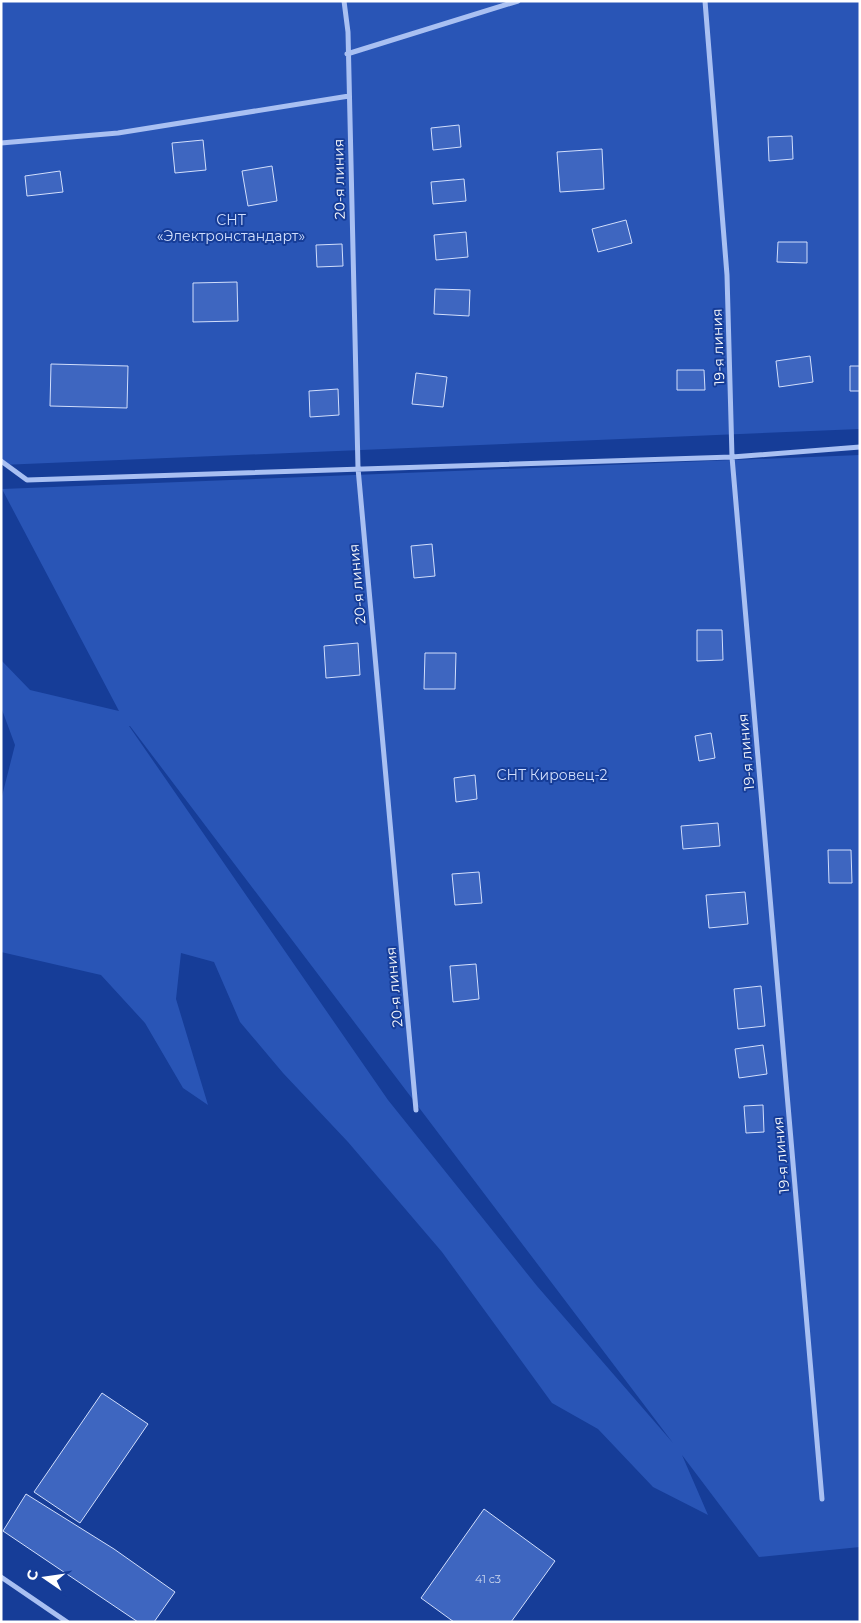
<svg xmlns="http://www.w3.org/2000/svg" width="861" height="1623" font-family="Montserrat,sans-serif">
	<rect width="100%" height="100%" fill="#163d98"/>
	<path fill="#2955b6" fill-rule="evenodd" d="M1 1H860V429L1 465Z
		M860 455V1547L759 1557 682 1455 708 1515 653 1487 598 1429 552 1403 442 1252 348 1142 283 1073 240 1022 214 962 181 953 176 999 208 1105 183 1088 145 1023 101 975 1 952V800L15 745 1 707V660L30 690 119 711 2 489ZM129 726H130L673 1443 537 1286 388 1100Z"/>
	<path fill="#3e66c0" stroke="#d1defc" d="M459 125 461 147 433 150 431 128Z
		M792 136 793 159 769 161 768 137Z
		M203 140 206 170 175 173 172 143Z
		M602 149 604 189 560 192 557 152Z
		M272 166 277 201 248 206 242 171Z
		M60 171 63 192 27 196 25 176Z
		M464 179 466 201 433 204 431 182Z
		M626 220 632 243 598 252 592 229Z
		M466 232 468 257 436 260 434 235Z
		M778 242H807V263L777 262Z
		M342 244 343 266 317 267 316 245Z
		M237 282 238 321 193 322V283Z
		M435 289 470 290 469 316 434 314Z
		M810 356 813 382 779 387 776 361Z
		M51 364 128 366 127 408 50 406Z
		M850 366H860V391H850Z
		M677 370H704L705 390H677Z
		M416 373 447 377 443 407 412 404Z
		M338 389 339 415 310 417 309 391Z
		M432 544 435 576 414 578 411 546Z
		M697 630H722L723 660 697 661Z
		M358 643 360 675 326 678 324 646Z
		M425 653H456L455 689H424Z
		M711 733 715 758 699 761 695 736Z
		M475 775 477 799 456 802 454 778Z
		M718 823 720 846 683 849 681 826Z
		M828 850H851L852 883H829Z
		M479 872 482 903 455 905 452 874Z
		M745 892 748 924 709 928 706 895Z
		M476 964 479 999 453 1002 450 966Z
		M761 986 765 1026 738 1029 734 989Z
		M763 1045 767 1074 739 1078 735 1049Z
		M763 1105 764 1132 746 1133 744 1106Z
		M102 1393 148 1424 80 1523 34 1492Z
		M26 1494 114 1549 175 1592 154 1622H138L3 1531Z
		M484 1509 555 1561 511 1622H454L421 1598Z"/>
	<g fill="none" stroke-linecap="round" stroke-linejoin="round">
		<path stroke="#a9c0f2" stroke-width="5" d="M344 1 348 32 358 468 416 1110
			M705 1 727 275 732 457 822 1499
			M347 54 518 1
			M1 143 118 133 349 96
			M1 461 27 480 732 457 860 447
			M1 1577 67 1622"/>
	</g>
	<g text-anchor="middle" stroke-width="4" stroke-linejoin="round" paint-order="stroke">
		<g font-size="11" fill="#cfd9ef">
			<text x="488" y="1583">41 с3</text>
		</g>
		<g font-size="14" fill="#fff" stroke="#163d98">
			<text transform="translate(339 179) rotate(-91)" y="5">20-я линия</text>
			<text transform="translate(718 347) rotate(-92)" y="5">19-я линия</text>
			<text transform="translate(357 584) rotate(-95)" y="5">20-я линия</text>
			<text transform="translate(746 752) rotate(-95)" y="5">19-я линия</text>
			<text transform="translate(394 987) rotate(-95)" y="5">20-я линия</text>
			<text transform="translate(781 1155) rotate(-95)" y="5">19-я линия</text>
		</g>
		<g font-size="14" fill="#d1defc" stroke="#163d98">
			<text x="231" y="225">СНТ<tspan x="231" dy="16">«Электронстандарт»</tspan></text>
			<text x="552" y="780">СНТ Кировец-2</text>
		</g>
	</g>
	<rect width="861" height="1623" fill="none" stroke="#ffffff" stroke-width="5"/>
	<g transform="translate(45 1578) rotate(283)" stroke="#163d98" stroke-width="4" paint-order="stroke">
	<path d="M0-4L9 19L0 12L-9 19Z" fill="#ffffff"/>
	<text y="-8" font-size="14" font-weight="bold" text-anchor="middle" fill="#ffffff">С</text>
	</g>
</svg>
